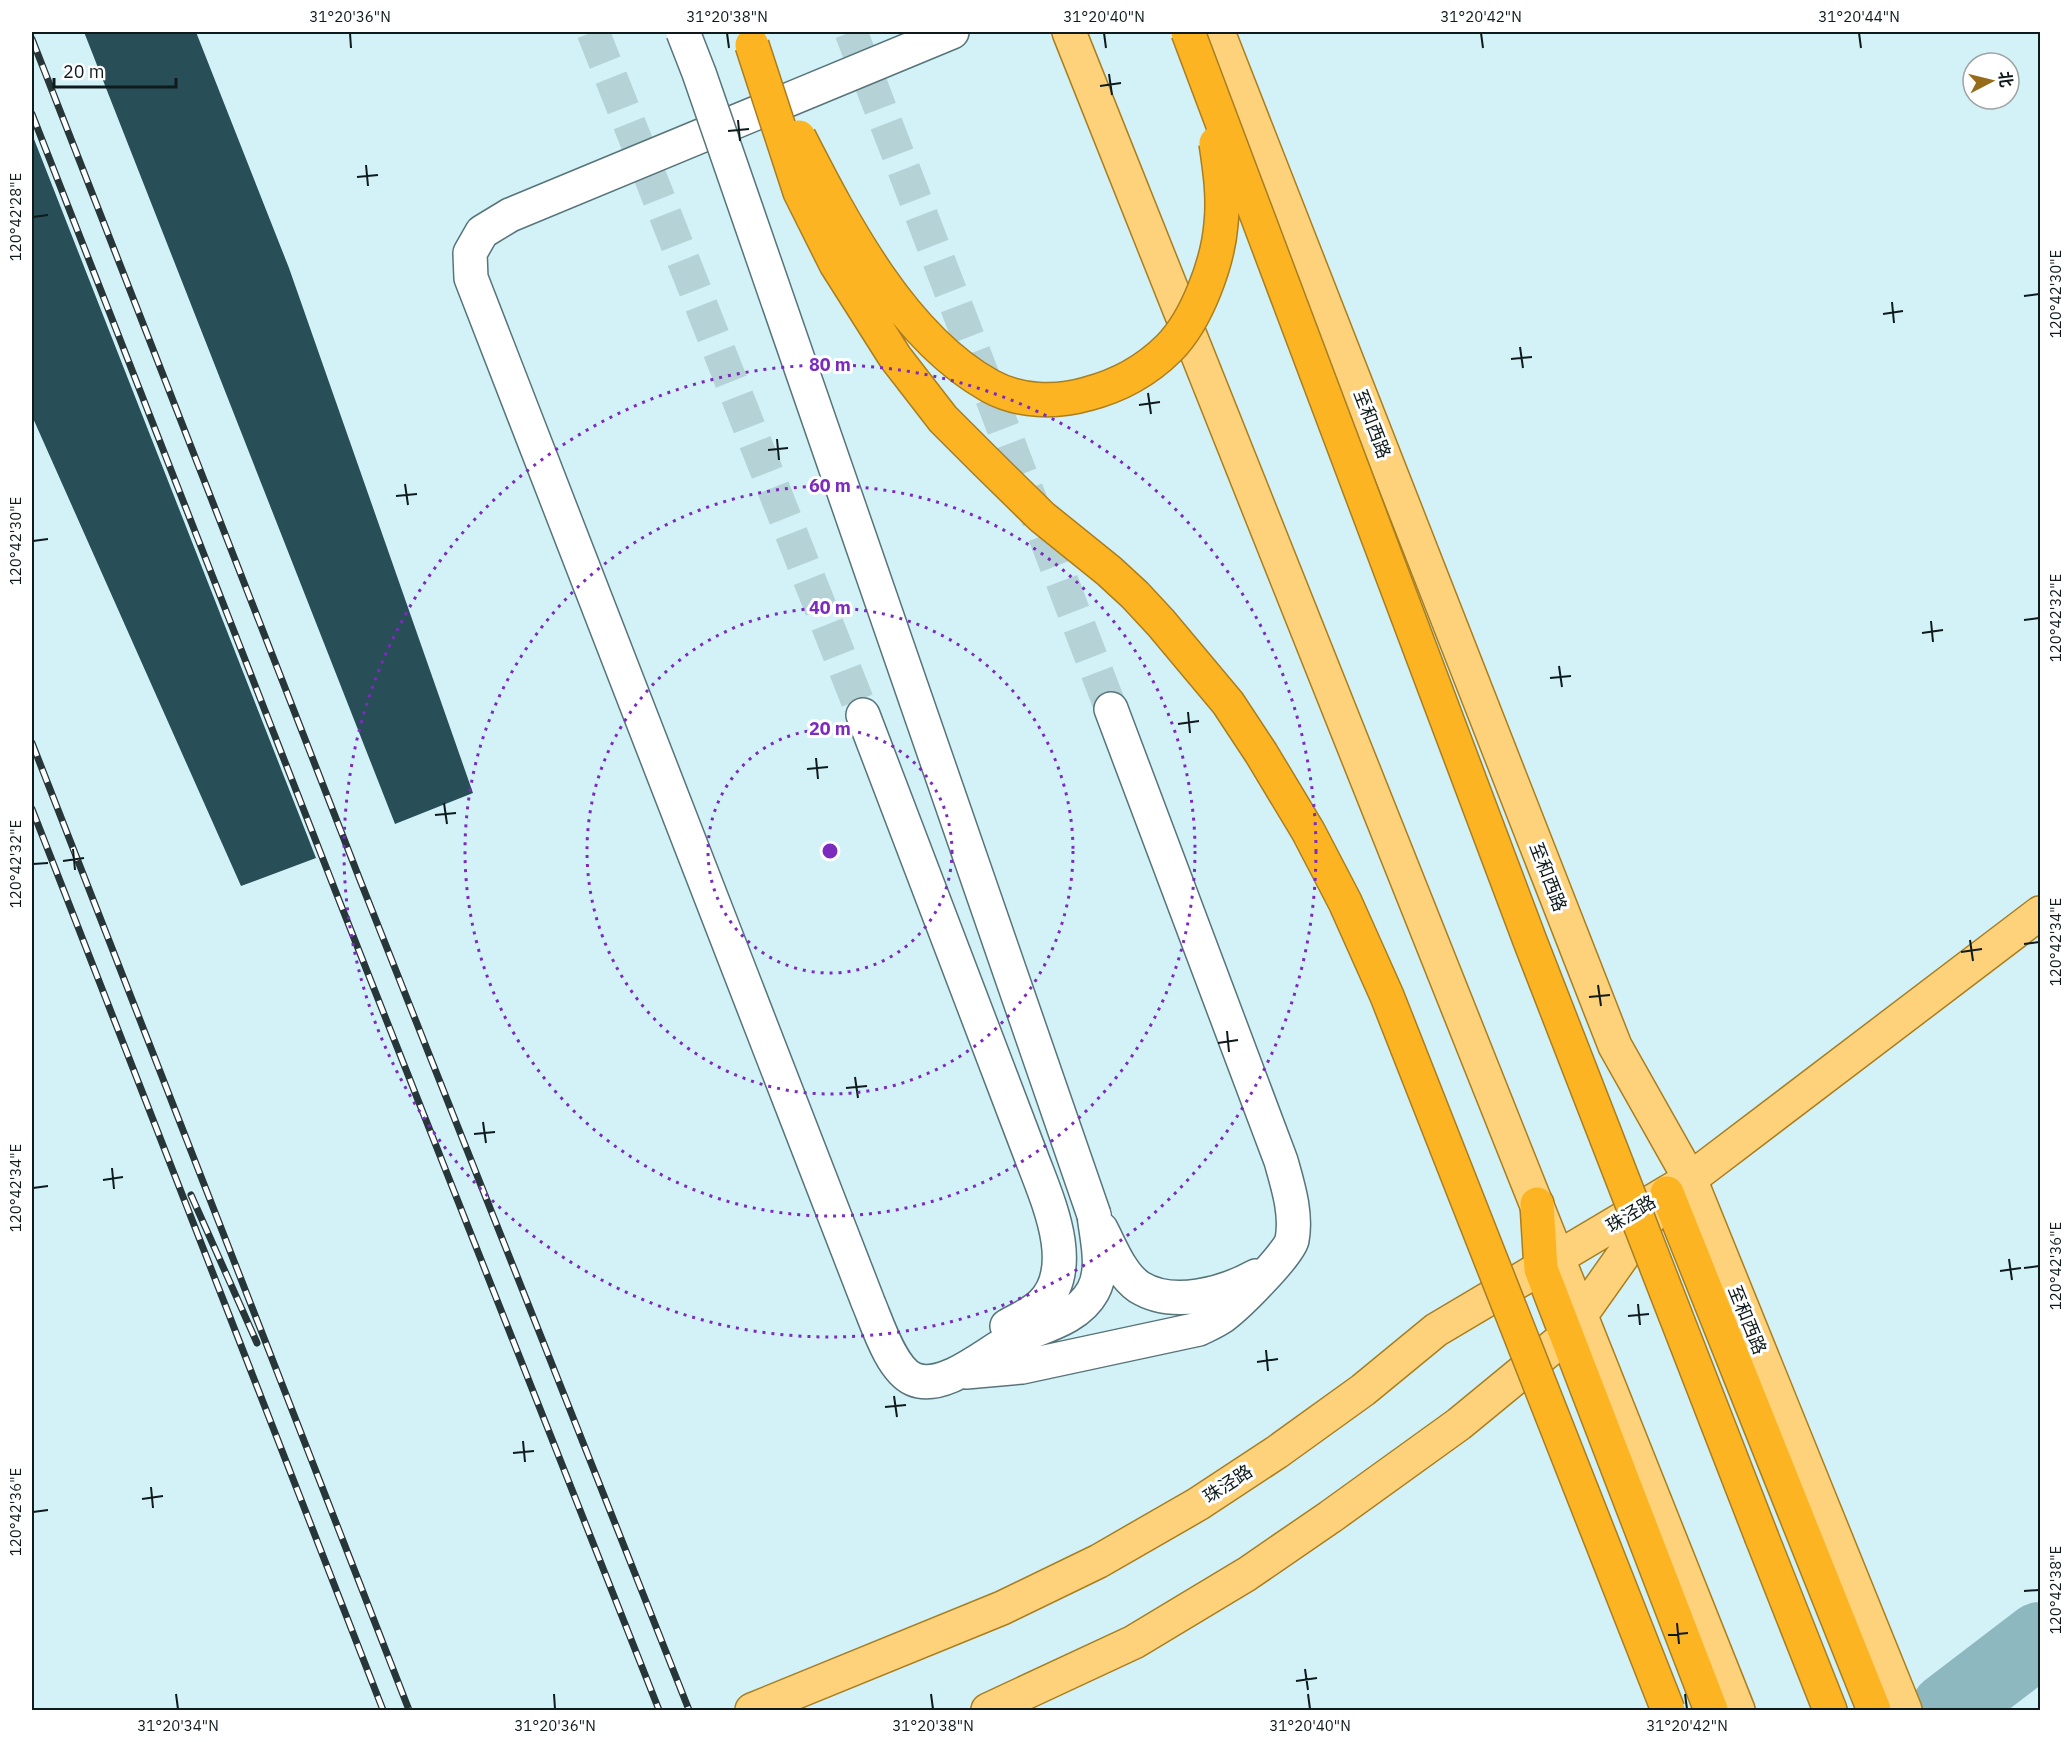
<svg xmlns="http://www.w3.org/2000/svg" width="2072" height="1742" font-family="'IBM Plex Sans','Noto Sans SC',sans-serif">
	<rect width="100%" height="100%" fill="#d2f2f8"/>
	<g fill="none" stroke-linecap="round" stroke-linejoin="round">
		<path stroke="#8eb8c0" stroke-width="74" d="M1947 1710 2040 1639"/>
	</g>
	<path fill="#284f57" d="M84 32H196L289 268 473 793 395 824Z
		M32 134 316 858 241 886 32 416Z"/>
	<g fill="none" stroke-linecap="round" stroke-linejoin="round">
		<path stroke="#b5d2d7" stroke-width="33" stroke-dasharray="33 16" stroke-linecap="butt" d="M593 32 863 715
			M851 32 1111 709"/>
		<defs>
			<path id="street" d="M952 32 510 215 482 232 470 253 471 278 868 1302C877 1323 891 1369 913 1379 942 1392 984 1355 1008 1342 1036 1327 1076 1322 1093 1291 1105 1269 1097 1240 1094 1215
				M863 715 1031 1156C1046 1197 1080 1267 1042 1304 1032 1314 1019 1319 1007 1326
				M1101 1229C1111 1248 1121 1275 1139 1287 1173 1308 1223 1294 1256 1276
				M966 1372 1022 1367 1199 1329C1207 1325 1216 1321 1223 1316 1238 1305 1288 1255 1292 1240 1297 1214 1288 1186 1281 1161L1111 709"/>
			<path id="primary" d="M1069 32 1738 1710
				M1218 32 1615 1046 1690 1179 1905 1710
				M752 1710 1002 1608 1099 1561 1198 1504 1277 1452 1363 1390 1436 1330 1690 1179 2040 913
				M988 1710 1134 1642 1247 1574 1330 1517 1459 1424 1566 1336 1656 1209"/>
			<path id="highway" d="M1667 1193 1874 1710
				M1537 1204 1541 1269 1711 1710
				M1762 1538 1830 1710"/>
		</defs>
		<use href="#street" stroke="#57747a" stroke-width="36"/>
		<use href="#primary" stroke="#a97e20" stroke-width="36"/>
		<use href="#highway" stroke="#a97e20" stroke-width="36"/>
		<use href="#street" stroke="#fff" stroke-width="33"/>
		<use href="#primary" stroke="#fdd27a" stroke-width="33"/>
		<use href="#highway" stroke="#fcb422" stroke-width="33"/>
		<defs>
			<path id="rail" d="M32 39 360 880 689 1710
				M32 114 335 890 659 1710
				M32 743 409 1710
				M32 809 383 1710
				M191 1195 257 1343"/>
		</defs>
		<use href="#rail" stroke="#273639" stroke-width="7"/>
		<use href="#rail" stroke="#fff" stroke-width="4.5" stroke-dasharray="14" stroke-linecap="butt"/>
		<defs>
			<path id="street-bridge" d="M683 32 699 73 1094 1215"/>
			<path id="highway-bridge" d="M1188 32 1530 941 1762 1538
				M752 45 800 192 836 264 895 357 943 419 984 460 1042 517 1109 571 1135 595 1161 623 1228 703 1261 753 1308 831 1345 902 1387 996 1668 1710
				M799 137C844 225 902 337 990 386 1019 402 1056 403 1087 394 1118 386 1146 371 1169 348 1197 320 1218 262 1221 224 1224 197 1220 170 1216 143"/>
		</defs>
		<use href="#street-bridge" stroke="#57747a" stroke-width="36" stroke-linecap="butt"/>
		<use href="#highway-bridge" stroke="#a97e20" stroke-width="36" stroke-linecap="butt"/>
		<use href="#street-bridge" stroke="#fff" stroke-width="33"/>
		<use href="#highway-bridge" stroke="#fcb422" stroke-width="33"/>
	</g>
	<path fill="none" stroke="#0e1a1c" stroke-width="2" d="M350 33 351 48M727 33 729 48M1104 33 1106 48M1481 33 1483 48M1859 33 1861 48M1109 74 1112 95M1100 86 1121 83M738 120 740 141M728 131 749 129M366 165 368 186M357 177 378 175M33 217 48 215M2024 296 2039 294M1892 302 1894 323M1883 314 1903 311M1520 347 1523 368M1511 359 1532 357M1148 393 1151 414M1139 405 1160 402M777 439 779 460M768 450 788 448M405 484 408 505M396 496 417 494M33 541 48 539M2024 620 2039 618M1931 621 1933 642M1922 633 1943 630M1559 666 1562 687M1550 678 1571 676M1188 712 1190 733M1178 724 1199 721M816 758 818 779M807 769 828 767M444 803 447 824M435 815 456 813M73 849 75 870M63 861 84 858M33 864 48 863M1970 940 1973 961M2024 944 2039 942M1961 952 1982 949M1598 985 1601 1006M1589 997 1610 995M1227 1031 1229 1052M1218 1043 1238 1040M855 1077 858 1098M846 1088 867 1086M483 1122 486 1143M474 1134 495 1132M112 1168 114 1189M103 1180 123 1177M33 1188 48 1186M2009 1259 2012 1280M2024 1268 2039 1266M2000 1271 2021 1268M1638 1304 1640 1325M1628 1316 1649 1314M1266 1350 1268 1371M1257 1362 1278 1359M894 1396 897 1417M885 1407 906 1405M523 1441 525 1462M513 1453 534 1451M151 1487 153 1508M142 1499 163 1496M33 1512 48 1510M2024 1591 2039 1590M1677 1623 1679 1644M1668 1635 1688 1633M1305 1669 1308 1690M1296 1681 1317 1678M176 1694 178 1709M554 1694 555 1709M931 1694 933 1709M1308 1694 1310 1709M1685 1694 1687 1709"/>
	<g fill="none" stroke="#7b2cbf" stroke-width="3" stroke-dasharray="3 6">
		<circle cx="830" cy="851" r="122"/>
		<circle cx="830" cy="851" r="243"/>
		<circle cx="830" cy="851" r="365"/>
		<circle cx="830" cy="851" r="486"/>
	</g>
	<g text-anchor="middle" stroke-width="6" stroke-linejoin="round" paint-order="stroke">
		<g font-size="18" fill="#0e1a1c" stroke="#fff">
			<text transform="translate(1372 424) rotate(69)" y="6">至和西路</text>
			<text transform="translate(1548 877) rotate(69)" y="6">至和西路</text>
			<text transform="translate(1631 1214) rotate(-31)" y="6">珠泾路</text>
			<text transform="translate(1747 1320) rotate(68)" y="6">至和西路</text>
			<text transform="translate(1228 1484) rotate(-33)" y="6">珠泾路</text>
		</g>
	</g>
	<circle cx="830" cy="851" r="9" fill="#7b2cbf" stroke="#fff" stroke-width="3"/>
	<g font-size="18" text-anchor="middle" font-weight="bold" fill="#7b2cbf" stroke="#fff" stroke-width="6" stroke-linejoin="round" paint-order="stroke">
		<text x="830" y="371">80 m</text>
		<text x="830" y="492">60 m</text>
		<text x="830" y="614">40 m</text>
		<text x="830" y="735">20 m</text>
	</g>
	<rect width="2072" height="1742" fill="none" stroke="#ffffff" stroke-width="66"/>
	<g transform="translate(1991 81) rotate(83)"><circle r="28" fill="#ffffff" stroke="#9fa3a4" stroke-width="1.5"/>
	<path d="M0-4.5L10 22L0 15L-10 22Z" fill="#976c19"/>
	<text y="-9" font-size="16" font-weight="bold" text-anchor="middle" fill="#0e1a1c">北</text>
	</g>
	<path d="M54 78v9h122v-9" fill="none" stroke="#0e1a1c" stroke-width="3"/>
	<text x="63" y="78" font-size="18" fill="#0e1a1c" stroke="#ffffff" stroke-width="4.5" paint-order="stroke">20 m</text>
	<rect x="33" y="33" width="2006" height="1676" fill="none" stroke="#0e1a1c" stroke-width="2"/>
	<g font-size="15" text-anchor="middle" fill="#0e1a1c">
		<text x="350" y="22">31°20'36"N</text>
		<text x="727" y="22">31°20'38"N</text>
		<text x="1104" y="22">31°20'40"N</text>
		<text x="1481" y="22">31°20'42"N</text>
		<text x="1859" y="22">31°20'44"N</text>
		<text transform="translate(16 217) rotate(-90)" y="5">120°42'28"E</text>
		<text transform="translate(2056 294) rotate(-90)" y="5">120°42'30"E</text>
		<text transform="translate(16 541) rotate(-90)" y="5">120°42'30"E</text>
		<text transform="translate(2056 618) rotate(-90)" y="5">120°42'32"E</text>
		<text transform="translate(16 864) rotate(-90)" y="5">120°42'32"E</text>
		<text transform="translate(2056 942) rotate(-90)" y="5">120°42'34"E</text>
		<text transform="translate(16 1188) rotate(-90)" y="5">120°42'34"E</text>
		<text transform="translate(2056 1266) rotate(-90)" y="5">120°42'36"E</text>
		<text transform="translate(16 1512) rotate(-90)" y="5">120°42'36"E</text>
		<text transform="translate(2056 1590) rotate(-90)" y="5">120°42'38"E</text>
		<text x="178" y="1731">31°20'34"N</text>
		<text x="555" y="1731">31°20'36"N</text>
		<text x="933" y="1731">31°20'38"N</text>
		<text x="1310" y="1731">31°20'40"N</text>
		<text x="1687" y="1731">31°20'42"N</text>
	</g>
</svg>
